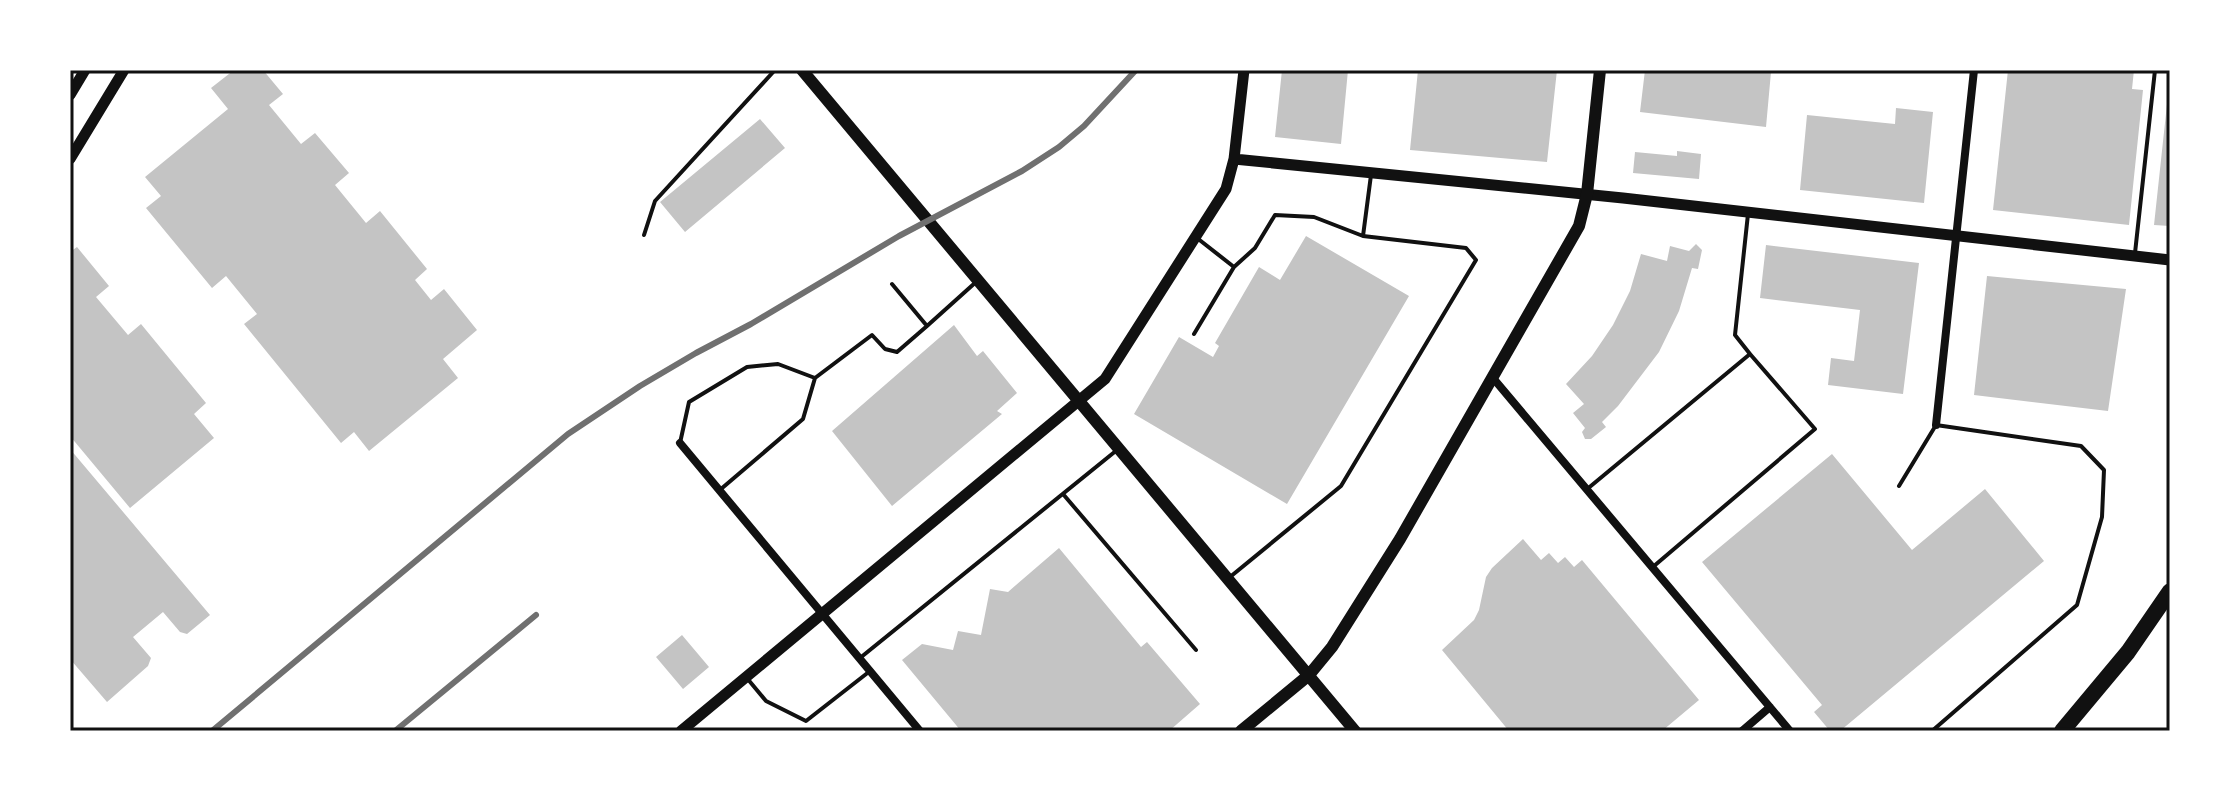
<svg xmlns="http://www.w3.org/2000/svg" width="2240" height="801" font-family="'Alegreya Sans',sans-serif">
	<rect width="100%" height="100%" fill="#fff"/>
	<path fill="#c4c4c4" d="M234 70H263L283 94 269 105 301 144 315 133 349 173 335 185 366 223 380 211 427 269 415 280 431 300 444 289 477 330 443 359 458 378 369 451 354 432 341 443 244 324 257 314 226 276 212 288 146 208 161 196 145 177 228 109 211 88Z
		M1282 70H1348L1341 144 1275 137Z
		M1418 70H1557L1547 162 1410 150Z
		M1645 70 1771 72 1766 127 1640 112Z
		M2008 70H2134L2132 89 2143 90 2129 225 1993 210Z
		M2168 95H2170V226L2154 225Z
		M1896 108 1933 112 1924 203 1800 190 1807 115 1895 124Z
		M760 119 785 148 685 232 660 202Z
		M1677 151 1701 154 1699 179 1633 173 1635 152 1677 156Z
		M1306 236 1409 296 1287 504 1134 414 1179 337 1213 357 1219 346 1215 343 1259 267 1280 280Z
		M1696 244 1702 250 1698 269 1692 268 1679 311 1659 352 1618 406 1602 422 1606 427 1591 439H1585L1582 432 1585 428 1573 413 1584 404 1566 384 1592 356 1613 325 1630 291 1641 254 1667 261 1670 246 1689 251Z
		M1766 245 1919 263 1903 394 1828 385 1831 358 1854 361 1860 310 1760 298Z
		M77 247 109 286 96 297 128 335 141 324 206 403 194 414 214 438 130 508 70 436V252Z
		M1987 276 2126 289 2108 411 1974 395Z
		M954 325 977 356 983 351 1017 393 997 411 1002 414 892 506 832 431Z
		M70 449 210 615 187 634 180 632 163 612 133 637 151 658 148 666 107 702 70 659Z
		M1832 454 1912 550 1985 489 2044 561 1840 731H1830L1814 712 1822 705 1702 562Z
		M1523 539 1541 560 1549 553 1558 563 1565 557 1574 567 1582 560 1699 700 1662 731H1509L1442 650 1474 620 1479 610 1486 577 1492 568Z
		M1059 548 1141 647 1147 642 1200 704 1169 731H961L902 660 922 644 953 650 958 631 981 635 990 589 1008 592Z
		M682 635 709 667 683 689 656 657Z"/>
	<g fill="none" stroke-linecap="round" stroke-linejoin="round">
		<path stroke="#111" stroke-width="4" d="M1748 214 1735 335 1750 354
			M644 235 655 201 775 70
			M1363 236 1371 175
			M1197 238 1234 267 1255 248 1275 215 1314 217 1363 236 1466 248 1476 260 1341 486 1230 577
			M2135 253 2155 70
			M892 284 927 326 976 282
			M1194 334 1234 267
			M815 378 872 335 885 349 897 352 927 326
			M680 443 689 402 747 367 778 364 815 378 803 419 721 489
			M1899 486 1936 425 2081 446 2104 470 2102 517 2077 605 1932 731
			M1586 490 1750 354 1815 429 1654 566
			M1063 494 1196 650
			M860 658 1117 450
			M746 677 766 701 806 721 870 671"/>
		<path stroke="#111" stroke-width="8" d="M1493 378 1790 731
			M1936 425 1974 70
			M680 443 920 731
			M1742 731 1770 707"/>
		<path stroke="#111" stroke-width="11" d="M70 95 85 70
			M70 159 124 70
			M1234 159 1623 198 2170 260
			M681 731 1105 379 1226 189 1234 159 1244 70"/>
		<path stroke="#111" stroke-width="12" d="M802 70 1355 731
			M1241 731 1309 675 1332 647 1400 539 1579 226 1587 194 1600 70"/>
		<path stroke="#111" stroke-width="16" d="M2062 731 2128 652 2170 591"/>
		<path stroke="#707070" stroke-width="6" d="M212 731 568 434 640 386 696 353 751 324 899 236 1022 171 1059 147 1084 126 1136 70
			M395 731 536 615"/>
	</g>
	<rect width="2240" height="801" fill="none" stroke="#ffffff" stroke-width="144"/>
	<rect x="72" y="72" width="2096" height="657" fill="none" stroke="#111" stroke-width="3"/>
</svg>
